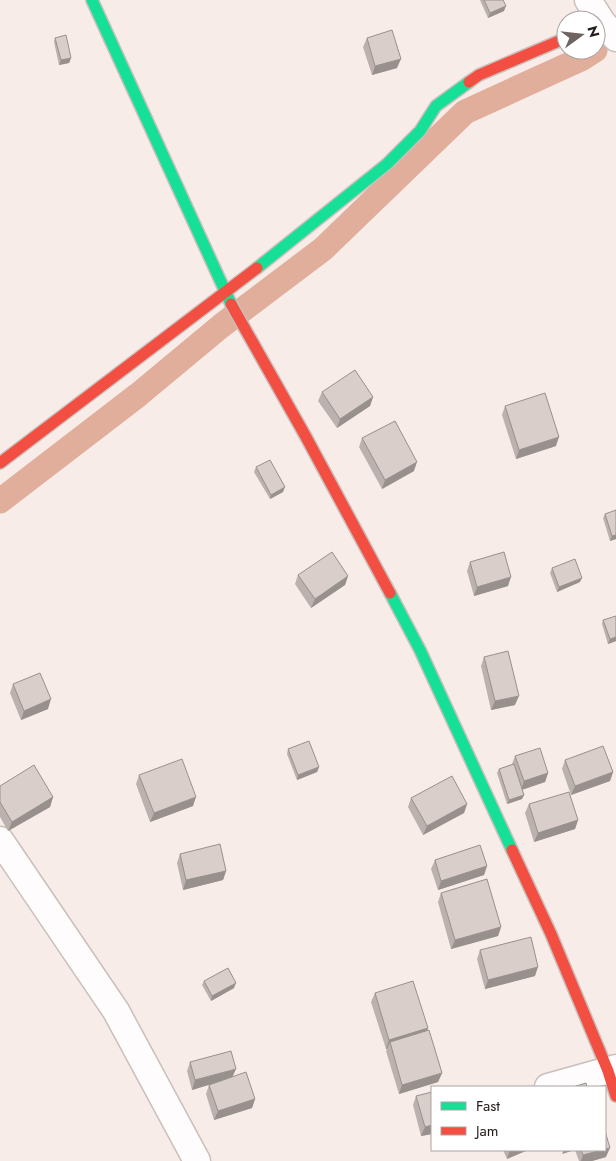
<svg xmlns="http://www.w3.org/2000/svg" width="616" height="1161" font-family="Jost,sans-serif">
	<rect width="100%" height="100%" fill="#f8ece8"/>
	<g fill="none" stroke-linecap="round" stroke-linejoin="round">
		<path stroke="#e1ae9c" stroke-width="25" d="M0 501 138 395 221 326 323 249 465 112 581 59 595 50"/>
		<defs>
			<path id="street" d="M588 0 602 22 616 38
				M0 840 116 1011 197 1161
				M548 1087 616 1068"/>
			<path id="fast" d="M92 0 231 304
				M257 268 387 164 420 131 436 106 469 82
				M390 593 420 650 512 850"/>
			<path id="jam" d="M469 82 479 75 566 38
				M231 304 306 437 390 593
				M0 463 257 268
				M512 850 551 934 608 1071 616 1096"/>
		</defs>
		<use href="#street" stroke="#c9bfbb" stroke-width="29"/>
		<use href="#fast" stroke="#c9bfbb" stroke-width="14"/>
		<use href="#jam" stroke="#c9bfbb" stroke-width="14"/>
		<use href="#street" stroke="#fefcfc" stroke-width="26"/>
		<use href="#fast" stroke="#16e098" stroke-width="11"/>
		<use href="#jam" stroke="#f24e42" stroke-width="11"/>
	</g>
	<path fill="#bbb1ae" d="M480 0H503L504 11 488 18Z
		M55 38 71 58 69 63 59 65 54 42Z
		M367 38 397 68 372 75 363 47Z
		M322 392 373 397 370 406 337 428 318 401Z
		M505 406 556 446 516 459 502 415Z
		M362 438 414 471 382 489 359 447Z
		M256 467 283 492 270 499 254 472Z
		M605 514 616 539 610 541 603 518Z
		M470 562 508 586 474 596 467 571Z
		M552 568 580 582 557 592 550 573Z
		M298 575 348 576 345 585 311 608 295 584Z
		M616 616V641L608 644 602 624 603 620Z
		M484 657 515 705 491 710 481 666Z
		M13 684 48 709 21 720 10 693Z
		M288 749 319 767 317 772 297 780 287 754Z
		M515 756 548 773 545 782 522 790 524 795 522 799 507 804 497 773 499 769 512 764Z
		M565 760 613 772 610 781 571 795 562 769Z
		M139 775 193 806 150 822 136 784Z
		M0 786 53 797 50 807 8 831 0 817Z
		M411 798 467 804 464 813 423 835 408 807Z
		M529 804 578 820 575 829 534 842 525 813Z
		M180 854 226 871 223 880 183 890 177 863Z
		M435 860 487 866 484 875 438 890 431 869Z
		M441 893 501 927 498 936 451 949 438 902Z
		M480 950 535 976 485 989 477 959Z
		M204 981 234 988 211 1001 202 985Z
		M375 993 428 1028 427 1031 442 1073 438 1082 399 1094 386 1051 387 1049H386L371 1002Z
		M190 1062 232 1077 255 1099 252 1108 214 1120 206 1094 209 1085 216 1082 192 1090 187 1071Z
		M416 1096 432 1134 421 1136 413 1105Z
		M503 1150H528L507 1159Z
		M575 1150H605L606 1157 592 1161H579Z"/>
	<path fill="#98908d" d="M506 6 504 11 488 18 490 13Z
		M71 58 69 63 59 65 61 60Z
		M401 59 397 68 372 75 375 66Z
		M373 397 370 406 337 428 340 419Z
		M559 437 556 446 516 459 519 450Z
		M417 462 414 471 382 489 385 480Z
		M285 487 283 492 270 499 271 495Z
		M616 535V539L610 541 612 536Z
		M348 576 345 585 311 608 315 599Z
		M511 577 508 586 474 596 477 587Z
		M582 578 580 582 557 592 559 587Z
		M616 637V641L608 644 610 639Z
		M519 696 515 705 491 710 495 701Z
		M51 699 48 709 21 720 24 711Z
		M319 767 317 772 297 780 298 775Z
		M613 772 610 781 571 795 575 786Z
		M548 773 545 782 521 790 524 781Z
		M524 795 522 799 507 804 509 800Z
		M53 797 50 807 8 831 12 822Z
		M196 797 193 806 150 822 154 813Z
		M467 804 464 813 423 835 427 826Z
		M578 820 575 829 534 842 538 833Z
		M487 866 484 875 438 890 441 881Z
		M226 871 223 880 183 890 186 880Z
		M501 927 498 936 451 949 455 940Z
		M538 967 535 976 485 989 488 980Z
		M236 983 234 988 211 1001 212 996Z
		M428 1028 424 1037 390 1042 387 1049H386L389 1040Z
		M236 1069 232 1078 192 1090 195 1080Z
		M442 1073 438 1082 399 1094 402 1085Z
		M255 1099 252 1108 214 1120 218 1111Z
		M432 1125V1134L421 1136 425 1127Z
		M610 1148 606 1157 592 1161H581L583 1155Z
		M510 1150H528L507 1159Z
		M564 1150H575L562 1154Z"/>
	<path fill="#d9ceca" stroke="#98908d" d="M484 0H503L506 6 490 13Z
		M392 30 401 59 375 66 367 38Z
		M66 35 71 58 61 60 55 38Z
		M355 370 373 397 340 419 322 392Z
		M545 393 559 437 519 450 505 406Z
		M395 421 417 462 385 480 362 438Z
		M270 460 285 487 271 495 256 467Z
		M616 510V535L612 536 605 514Z
		M332 552 348 576 315 599 298 575Z
		M504 552 511 577 477 587 470 562Z
		M575 559 582 578 559 587 552 568Z
		M616 616V637L610 639 603 620Z
		M508 651 519 696 495 701 484 657Z
		M40 673 51 699 24 711 13 684Z
		M309 741 319 767 298 775 288 749Z
		M603 746 613 772 575 786 565 760Z
		M540 748 548 773 524 781 515 756Z
		M182 759 196 797 154 813 139 775Z
		M514 764 524 795 509 800 499 769Z
		M34 765 53 797 12 822 0 802V786Z
		M452 776 467 804 427 826 411 798Z
		M569 792 578 820 538 833 529 804Z
		M220 844 226 871 186 880 180 854Z
		M480 845 487 866 441 881 435 860Z
		M487 879 501 927 455 940 441 893Z
		M531 937 538 967 488 980 480 950Z
		M228 968 236 983 212 996 204 981Z
		M413 981 428 1028 389 1040 375 993Z
		M429 1030 442 1073 402 1085 390 1042Z
		M231 1051 236 1069 195 1080 190 1062Z
		M246 1072 255 1099 218 1111 209 1085Z
		M586 1083 587 1087H573Z
		M432 1092V1125L425 1127 416 1096Z
		M605 1131 610 1148 605 1149Z
		M581 1150H602L583 1155Z"/>
	<rect x="431" y="1086" width="175" height="65" fill="#ffffff" stroke="#a7a4a3"/>
	<rect x="441" y="1102" width="25" height="8" fill="#16e098" stroke="#a7a4a3"/>
	<text x="476" y="1111" font-size="15" fill="#241b18">Fast</text>
	<rect x="441" y="1127" width="25" height="8" fill="#f24e42" stroke="#a7a4a3"/>
	<text x="476" y="1136" font-size="15" fill="#241b18">Jam</text>
	<g transform="translate(581 35) rotate(75)"><circle r="24" fill="#ffffff" stroke="#a7a4a3"/>
	<path d="M0-4L9 19L0 12L-9 19Z" fill="#6e6461"/>
	<text y="-8" font-size="14" font-weight="bold" text-anchor="middle" fill="#241b18">N</text>
	</g>
</svg>
